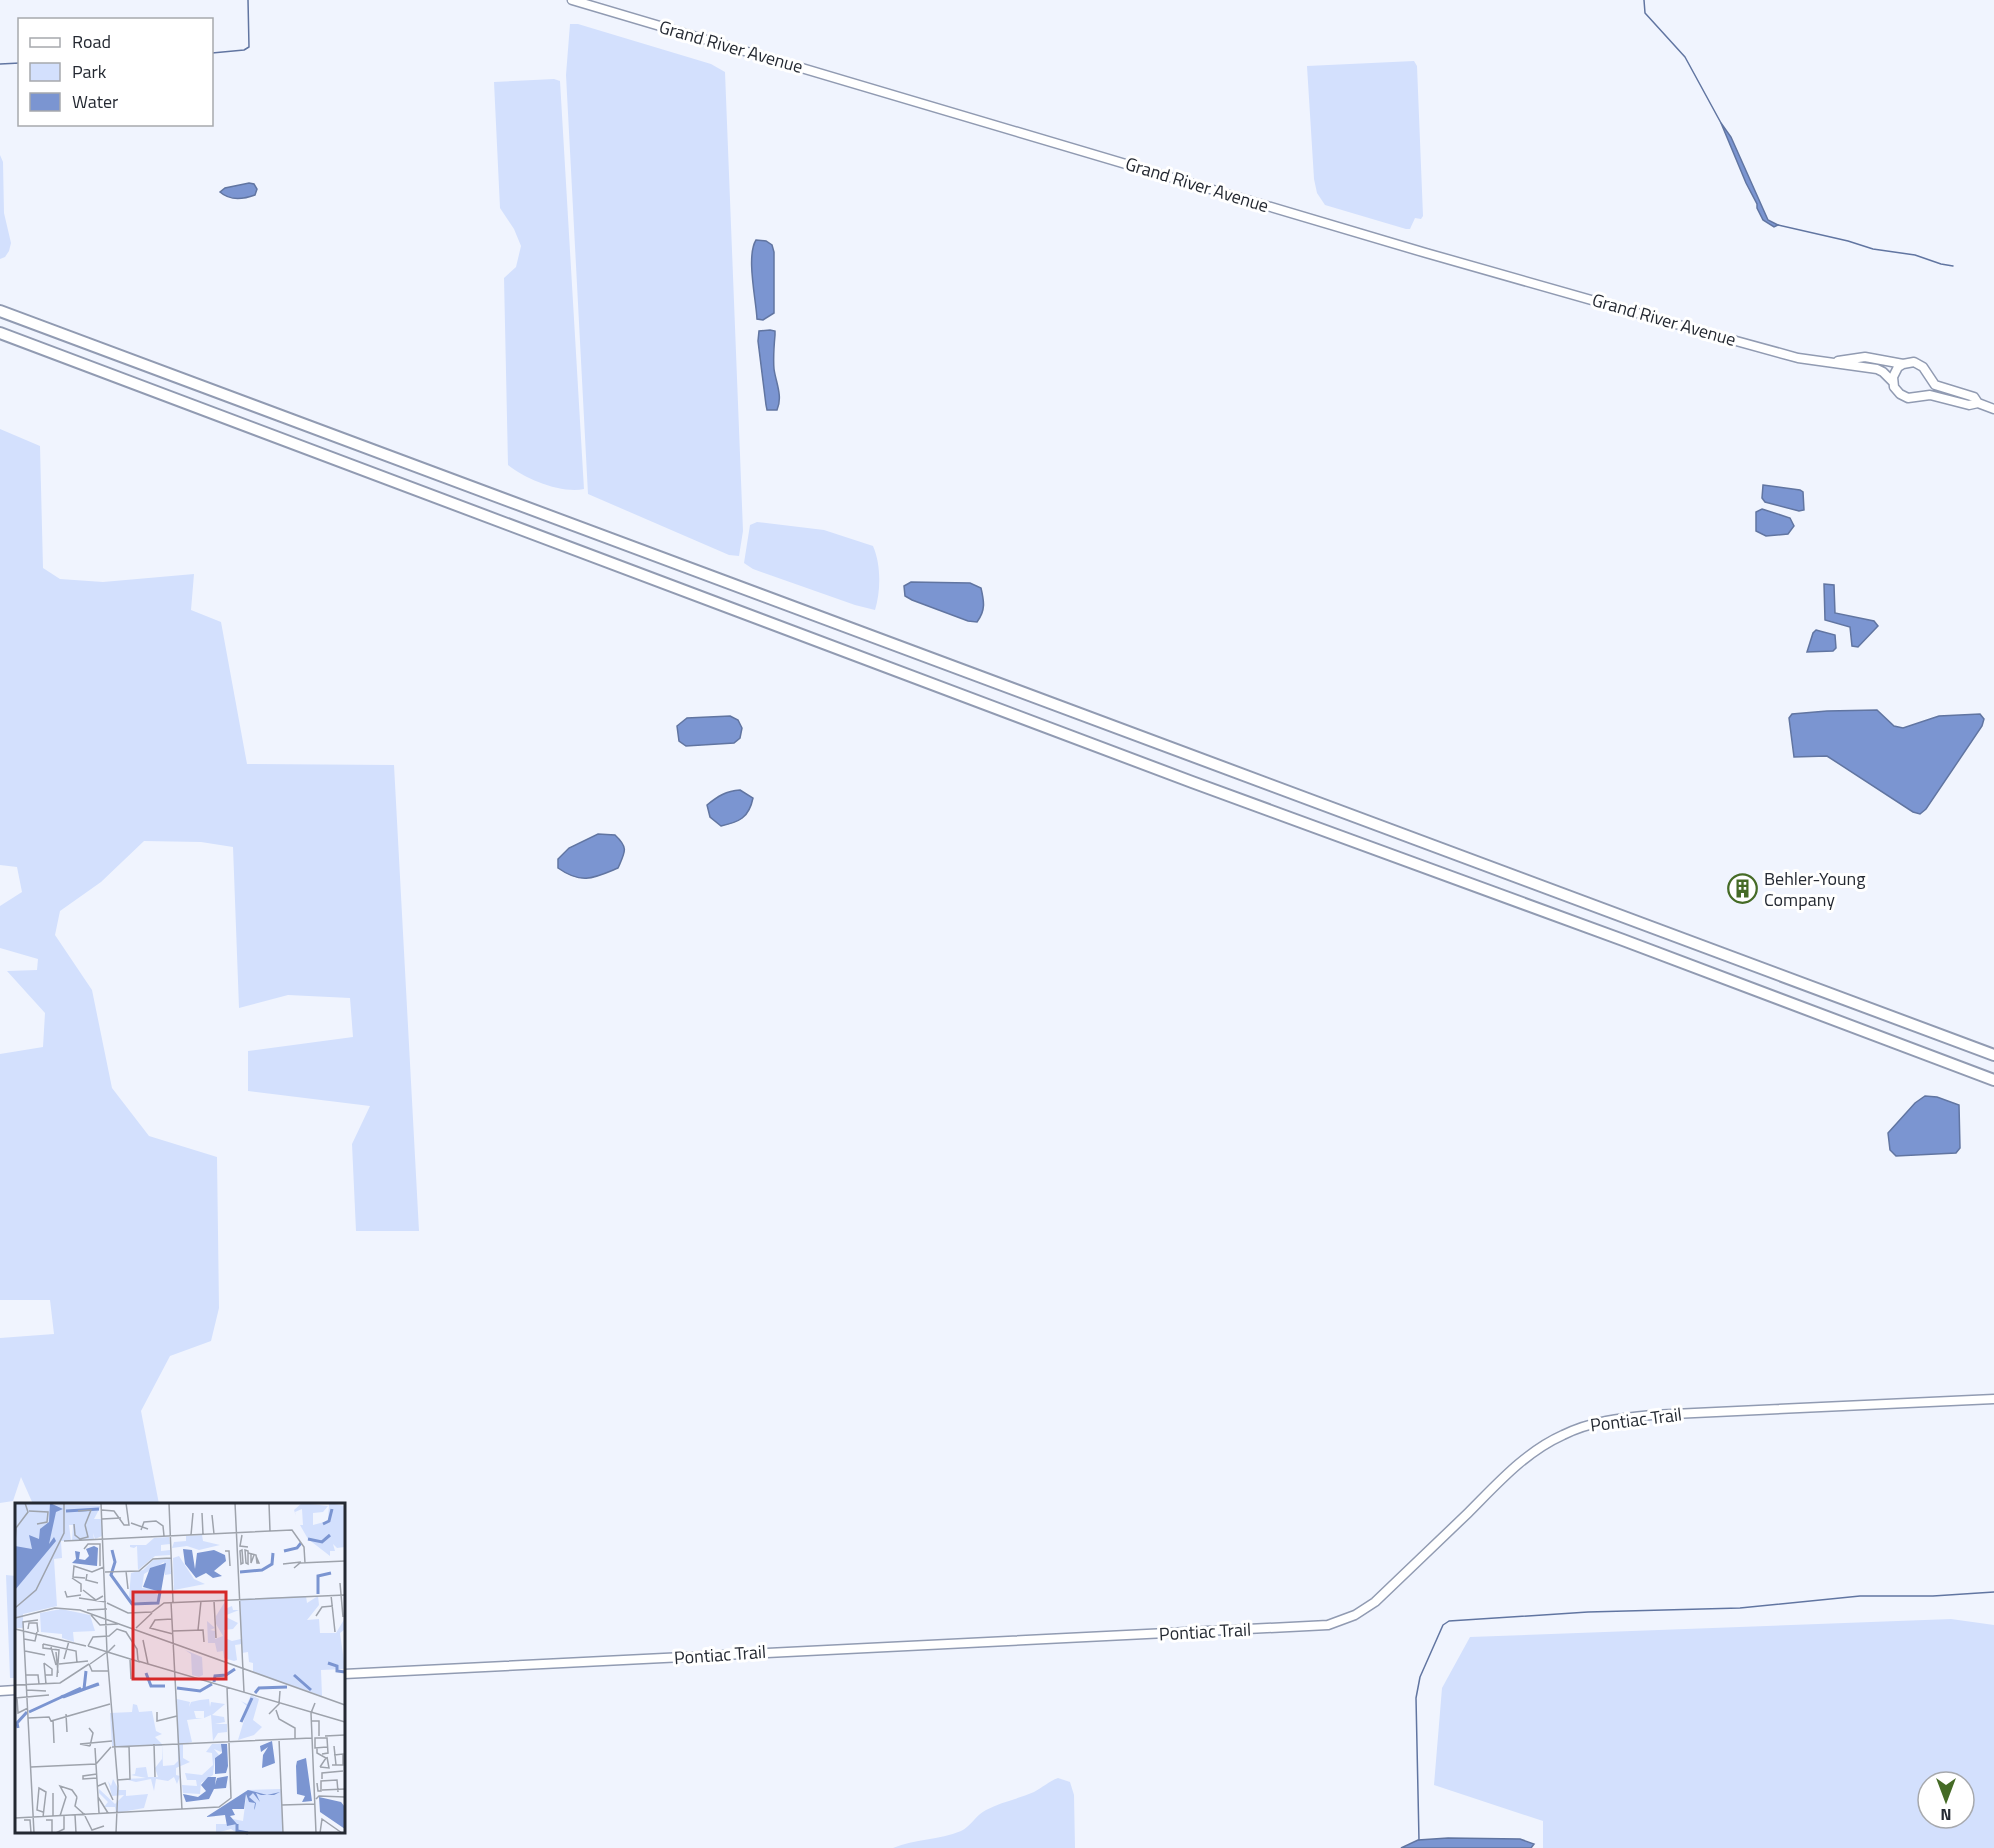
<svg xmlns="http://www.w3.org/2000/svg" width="1994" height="1848" font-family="'Titillium Web',sans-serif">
	<rect width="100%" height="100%" fill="#f0f4fe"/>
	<path fill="#d3e0fd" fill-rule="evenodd" d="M570 24H578L711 64 725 72 743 531 739 556 729 555 588 494 566 75Z
		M1414 61 1417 66 1423 216 1421 219 1415 218 1410 229H1406L1325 205 1317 193 1314 179 1307 66Z
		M554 79 560 81 584 489C562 494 525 479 508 465L504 278 516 267 521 246 514 229 500 208 494 82Z
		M0 155 3 162 4 213 11 243 9 251 5 257 0 259Z
		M0 429 40 446 43 568 60 579 103 582 194 574 191 610 221 622 247 764 394 765 419 1231H356L352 1144 370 1106 248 1091V1051L353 1037 350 998 288 995 239 1008 233 847 201 842 144 841 101 882 60 911 55 935 92 990 112 1088 149 1136 217 1157 219 1308 211 1341 170 1356 141 1411 159 1504H33L21 1477 13 1501 0 1503V1338L54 1334 50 1300H0V1054L43 1047 45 1013 7 971 37 970 38 959 0 948V906L22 892 17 867 0 865Z
		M757 522 824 530 873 546C881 564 881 591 875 610L855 605 753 569 744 563 750 525Z
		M6 1575 16 1576V1678H10Z
		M1951 1619 1994 1625V1848H1543V1821L1434 1785 1442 1688 1470 1637ZM1928 1782H1964V1818H1928Z
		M1058 1778 1070 1782 1074 1795 1075 1848H893C915 1839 939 1840 961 1831 970 1827 976 1815 986 1810 1001 1802 1018 1799 1034 1792 1042 1788 1049 1781 1058 1778Z"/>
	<path fill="#7b95d1" stroke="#6175a1" stroke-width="1.5" d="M1721 123 1731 137 1768 220 1778 225 1774 227 1763 220 1757 208V204L1746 183Z
		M249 183 254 184 257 189 255 195C244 199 230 201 220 192L225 188Z
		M756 240 766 241 772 245 774 252V313L763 320 757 319C756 299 746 256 756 240Z
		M770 330 775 331V335C774 346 773 357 774 369 776 383 783 396 777 410H767L766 405 758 341 759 331Z
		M1763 485 1800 490 1803 492 1804 510 1799 511 1765 502 1762 498Z
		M1762 509 1790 518 1794 526 1788 534 1766 536 1756 531V512Z
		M911 582 970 583 981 588C984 601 986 610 977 622L968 621 912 600 905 596 904 586Z
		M1824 584 1834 585 1835 613 1874 621 1878 626 1858 647 1852 646 1850 627 1825 620Z
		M1816 630 1835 635 1836 648 1833 651 1807 652 1813 633Z
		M1877 710 1894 726 1903 728 1939 716 1980 714 1984 719 1982 726 1926 809 1920 814 1913 812 1827 756 1794 757 1789 718 1792 714 1827 711Z
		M730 716 738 720 742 728 740 738 734 743 686 746 679 741 677 726 687 718Z
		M740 790 753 798C749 818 739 822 721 826L710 817 707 805C718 796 726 791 740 790Z
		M598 834 615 835C629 848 625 852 618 868 594 878 582 885 558 868V859L569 848Z
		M1925 1096 1937 1097 1959 1105 1960 1148 1956 1153 1896 1156 1890 1150 1888 1133 1915 1103Z
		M1448 1838 1520 1839 1534 1844 1531 1848H1401L1418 1840Z"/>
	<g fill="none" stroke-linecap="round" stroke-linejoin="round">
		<path stroke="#6175a1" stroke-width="1.5" d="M1644 0 1645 13 1685 57 1721 123
			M212 53 244 50 249 47 248 0
			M0 64 20 63
			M1778 225 1848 241 1873 249 1915 255 1941 264 1953 266
			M1419 1840 1416 1698 1420 1677 1443 1625 1449 1621 1588 1612 1740 1608 1860 1596H1933L1994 1592"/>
		<defs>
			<path id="secondary" d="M572 0 1426 253 1718 336 1798 358 1877 369 1883 372 1893 382
				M1838 361 1865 357 1903 364
				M1978 403 1974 397 1935 385 1923 367 1914 362 1903 364 1898 367 1893 377 1894 387 1900 394 1908 398 1930 395 1969 405 1978 403 1994 409
				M344 1674 1328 1625 1355 1615 1375 1602C1406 1572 1437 1543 1468 1513 1497 1484 1525 1452 1563 1435 1591 1421 1621 1418 1652 1415L1994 1399
				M0 1691 16 1690"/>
			<path id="highway" d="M0 311 1994 1055
				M0 333 1192 782 1623 940 1994 1080"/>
		</defs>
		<use href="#secondary" stroke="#919bb2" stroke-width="11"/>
		<use href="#highway" stroke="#919bb2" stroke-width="14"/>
		<use href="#secondary" stroke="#fff" stroke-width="8"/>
		<use href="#highway" stroke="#fff" stroke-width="10"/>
	</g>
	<defs>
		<symbol id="building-ring" viewBox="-11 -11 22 22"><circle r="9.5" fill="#fff" stroke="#456b26" stroke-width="1.5"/><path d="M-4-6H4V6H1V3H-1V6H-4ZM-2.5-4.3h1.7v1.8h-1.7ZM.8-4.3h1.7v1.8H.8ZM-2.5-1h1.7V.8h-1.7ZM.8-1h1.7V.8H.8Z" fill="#456b26"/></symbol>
	</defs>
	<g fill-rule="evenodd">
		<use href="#building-ring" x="1726" y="872" width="33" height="33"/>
	</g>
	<g text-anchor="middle" stroke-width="6" stroke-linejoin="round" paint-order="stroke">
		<g font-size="18" fill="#242932" stroke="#fff">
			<text transform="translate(731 47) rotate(16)" y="6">Grand River Avenue</text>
			<text transform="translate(1197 185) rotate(17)" y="6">Grand River Avenue</text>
			<text transform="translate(1664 320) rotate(16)" y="6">Grand River Avenue</text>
			<text transform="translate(1636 1420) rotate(-7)" y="6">Pontiac Trail</text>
			<text transform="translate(1205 1632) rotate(-3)" y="6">Pontiac Trail</text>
			<text transform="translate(720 1655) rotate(-4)" y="6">Pontiac Trail</text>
		</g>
		<g font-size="18" fill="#242932" stroke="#fff" text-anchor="start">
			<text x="1764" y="885">Behler-Young<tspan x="1764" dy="21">Company</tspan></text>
		</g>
	</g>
	<g transform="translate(15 1503)">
		<rect width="330" height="330" fill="#f0f4fe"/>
		<path d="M0 0 86 3 79 16H87V33L80 36 78 30 79 36 57 38 58 22H54L56 38H46L47 55 39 56 42 103 8 111V125H0ZM287 0 313 3 308 9 298 10V22L313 18 314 0 330 3V44L322 45 318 41 320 48H315V53L293 36 285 22H288L287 6 280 9 281 13 279 7ZM187 32 188 38 205 42 184 47 172 43 157 45 159 39 171 38V33ZM154 34 155 41 146 42V48L155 47V52L140 53 123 67 122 43 119 45 115 44V42H131L139 35ZM164 53 179 76 190 81 159 87 158 55ZM155 56 156 71 150 72 149 59 129 71 127 85 143 86 139 90 144 92 142 99H117L114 94 116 70 128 67 138 57ZM291 93 292 100 303 93 304 102 292 117 304 116 305 130H321L330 115V126L325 130 330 166 306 167 307 193 238 169V160L234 159 233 149 227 150V141L220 142 222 157 219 158 209 155 208 148 202 149 200 140H193L192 118 200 125 195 127 200 128V136L208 133 201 121V113L211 97 210 106 217 103 218 107H224L209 113 223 120 218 126 209 127 210 135 217 138 226 136 225 96ZM46 106 75 112 80 128 58 129 59 139 47 135V131L26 129 25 110ZM170 147 187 154 188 172 184 174 177 172 176 151ZM236 192 244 196 238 217 247 224 239 232 223 237 233 204 226 198 232 201ZM162 196 175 199 174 204 176 199 185 197 194 196 195 204 196 199 210 201 197 212 209 214 210 219 200 221H212V229L203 230 198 238 196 212 189 215V208H179L181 215H188L172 217 177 239 168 241V255L175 259 161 265V272L165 273 162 281 159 274 153 278 141 276 139 288 136 276 121 279 109 276 131 275 116 272 120 271 121 265 131 264 133 274H143L140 265 147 256V243H97L95 210 117 209 118 201 122 202 124 209 137 208 141 228 147 231 140 234 147 241 148 263 159 262 163 258ZM220 240 207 241 206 249 199 246 204 252 200 255 198 272 186 280 185 291 168 290 167 282 182 283 181 277H172L170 270 187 272 198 262 197 250 191 249 197 241ZM98 276 104 287H111V293L133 291 129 305 101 310 100 304H89L93 299 84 290V286L100 301 109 292 97 293 93 278 96 283ZM266 286 268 330H222L216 326 201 330V321H219L218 316 228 318 232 287Z" fill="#d3e0fd"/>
		<path d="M35 0 48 6 41 9 34 41 39 34 41 38 0 87V43L17 46 14 32 24 36 25 26 34 19ZM79 43 83 45 82 63 57 60 61 56 60 48 65 49 64 56 70 57 74 53 71 46ZM168 46 177 47 180 66 182 50 199 47 210 52 211 58 199 68 207 73 198 75 191 70 181 75 170 61ZM151 60 146 89 128 84 135 65ZM257 238 260 260 247 265 248 252 253 244 246 249 245 243ZM206 241H212L213 263 211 270 200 271V255L207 250ZM291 255 297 298 287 299 290 293 282 291 281 263 282 258ZM193 274H201L200 282 202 275 213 273 211 285 199 286 194 296 171 299 168 291 183 294 191 288 186 282ZM233 287 252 292 265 289 259 292H246L241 290 245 299 238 290 234 294 241 300 240 305 239 307 240 300 234 299 231 291 229 306H217L220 312 215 313 222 321 212 323 210 312 191 314ZM304 294 326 299 330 304V326L305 309Z" fill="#7b95d1"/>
		<path fill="none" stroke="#7b95d1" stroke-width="3" d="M51 8 84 6M308 21 314 18 317 6M293 36 307 39 315 32M97 47 100 59 96 72 117 101 143 100 145 89M269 48 282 45 286 40M225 69 247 67 257 61 258 50M303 91V73L316 70M313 160 322 163V168L330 169M131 170 136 183H150M279 172 296 187M199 179 200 173 211 172 220 166M162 185 185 188 197 181M69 186 71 168M240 190 244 185 272 184M46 194 84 181M48 194 83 181M14 209 66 185M226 219 237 195M3 225 2 220 12 209M222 321V328L233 330"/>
		<path fill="none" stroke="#9ea3ac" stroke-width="1.5" d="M86 0 92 149M154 0 158 99M220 0 229 189M254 0 255 28M87 7 99 8 109 22H114L111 0M14 8 33 9 32 19 22 21M63 8 76 7 70 22M187 10 188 31M197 12 199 31M87 16 106 15M116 20 133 26M59 21 60 32 65 36 73 34 70 22M126 27 129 19 141 18 148 23 149 33M176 32 178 10M227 32 225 43 233 44M49 38 277 27 289 44 290 60M0 39 1 25 13 9 10 0M69 46 73 41H85V63M227 47 228 60 226 61 225 48ZM230 47 233 48V61L231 60ZM210 48H214L215 63M233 50 241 52 242 60H244L241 53M236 50V60L239 52M268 61 286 59M279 65 285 60 330 58M111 68 113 86M90 69 124 68 138 56 156 55M72 71 71 77 83 80M57 75 66 81V89M70 75 58 74 59 63 77 69 89 64M325 80 328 114M68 87 81 97 88 93M50 88 52 94 66 92M316 92 320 129M64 95 91 99M199 98 201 135M156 99 167 307M92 100 113 110 137 109 149 100 330 92M0 105 21 87 49 30V0M72 107 92 106M76 112 85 122 103 121M301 113 307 104 318 103M0 115 40 105 65 107 330 202M157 116 140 117 135 125 158 131M121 125 137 110M0 126 71 143M13 126 14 120H22L23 129M183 127 186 98M158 128 188 127 189 139M9 136 20 138 22 129M128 137 133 161M28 141V145L44 147 42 174M28 141 61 148 62 160M100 142 92 150 103 283 101 330M73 143 78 134 94 133 102 126 111 129 122 146 123 157M73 143 125 159M36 144 41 162M10 148 30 152M41 149 43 170M49 156 54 138M115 156 116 176M123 158 330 219M29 160 37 166V172H30M29 160 31 181M44 161 73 158M74 161 77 168H93M75 161 92 149M11 172H23L24 181M0 182 45 180 74 161M12 187 31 188M0 195 34 192M2 195 3 210 13 205M300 200 296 210 301 330M261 207 264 216 280 225V235M142 209V218L162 213M51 211 52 229M254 211 264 201 265 188M13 215 34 214 36 218 95 201M38 217 39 240M297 218H304V233M74 225 78 230 75 243M310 233 330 232M264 236 268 330M139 241 140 274M75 243 65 241 97 238M319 243 321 262M97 244 297 235M80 245 84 310M302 245V250L311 255 305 264M307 251 313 250 312 235H300V245L312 244M317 262H328V251L319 252M16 264 81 261 96 244M305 264 314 265 312 254M82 271 68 273V276L82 275M307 276V270L328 268M102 277 115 276 114 243M302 280 303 288H306V278L322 277 323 289M83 283 90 280 98 297M307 287 330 286M38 290V313M62 294 60 303 70 312M83 294 93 310M301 296 304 293 330 294M267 302 300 301M60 312 61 330M45 313 51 294 45 283 57 287 62 294M70 313 77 327 89 323M28 314 31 289 24 285 22 307 28 309M0 315 204 304 216 295 212 184M9 317H15L16 330M31 317H37V330M19 330 8 119 23 117M41 330 49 326V312M305 330 307 316 327 330"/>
		<path fill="#d62828" fill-opacity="0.15" stroke="#d62828" stroke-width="3" d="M118 89H211V176H118Z"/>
		<rect width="330" height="330" fill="none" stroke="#242932" stroke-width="3"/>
	</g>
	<rect x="18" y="18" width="195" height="108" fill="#ffffff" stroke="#a7a9ad" stroke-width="1.5"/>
	<rect x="30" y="38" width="30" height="9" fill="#ffffff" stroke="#a7a9ad" stroke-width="1.5"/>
	<text x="72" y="48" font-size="18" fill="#242932">Road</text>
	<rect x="30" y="63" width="30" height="18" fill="#d3e0fd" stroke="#a7a9ad" stroke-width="1.5"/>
	<text x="72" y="78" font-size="18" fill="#242932">Park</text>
	<rect x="30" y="93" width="30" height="18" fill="#7b95d1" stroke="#a7a9ad" stroke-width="1.5"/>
	<text x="72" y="108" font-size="18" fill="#242932">Water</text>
	<g transform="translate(1946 1800) rotate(180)"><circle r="28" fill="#ffffff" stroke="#a7a9ad" stroke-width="1.5"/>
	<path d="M0-4.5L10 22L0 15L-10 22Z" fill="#456b26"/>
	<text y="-9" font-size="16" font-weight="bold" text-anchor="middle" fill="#242932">N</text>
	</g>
</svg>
